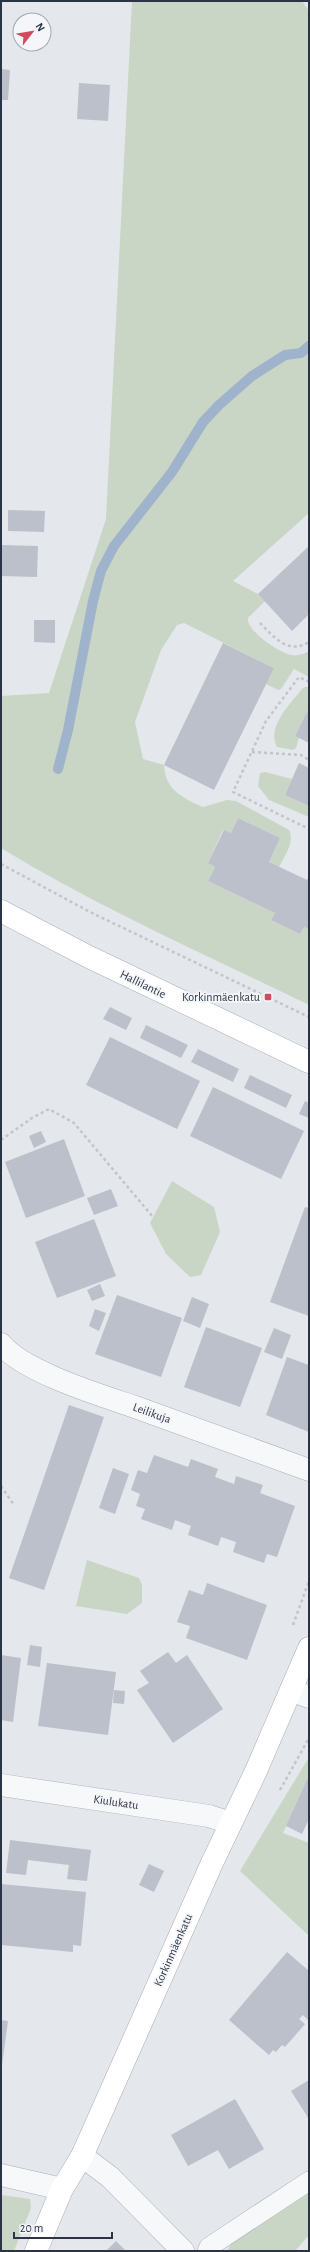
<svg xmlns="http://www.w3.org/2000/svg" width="310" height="2252" font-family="'Alegreya Sans',sans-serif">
	<rect width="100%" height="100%" fill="#e4e7ec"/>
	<path fill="#c9d6c5" d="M132 1H302L309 11V513L233 581 258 594 265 601 248 618C246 630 276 650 288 654 295 657 303 655 309 651V677L294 669 281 689 278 690 266 684 274 668 184 623 177 625 161 650 135 722 143 759 164 765C165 790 183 798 203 807L227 800 236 801 289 830C295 842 285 855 279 867L269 862 280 838 238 818 231 833 223 830 208 863 215 867 208 881 275 913 271 920 300 934 304 927 309 929V1005C207 955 97 907 1 848V696L49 693 106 519Z
		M305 687H309V708L295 736 299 738 296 748 293 750 277 747C266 727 291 703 302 689Z
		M265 772 292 779 285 795 309 806V817L269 800 258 786 260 773Z
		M172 1181 214 1207 220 1232 201 1275 190 1277 166 1254 150 1223Z
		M87 1560 139 1578 142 1585V1603L127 1614 76 1606Z
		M309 1757V1775L283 1833 309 1843V1936L240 1871Z
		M309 2193V2235L295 2251H227L232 2243Z
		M1 2195 30 2199 31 2208 14 2251H1Z"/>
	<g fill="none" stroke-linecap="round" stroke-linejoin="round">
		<path stroke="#9fb4cc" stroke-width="10" d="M58 769 68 730 93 601 101 571 114 546 172 472 203 422 219 405 252 376 285 355 301 353 309 346"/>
	</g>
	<path fill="#bbc0ca" d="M1 69 10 70 8 100H1Z
		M79 83 110 85 108 121 77 119Z
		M8 510 45 511 44 532 8 531Z
		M1 545 38 546 37 577 1 576Z
		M309 546V614L292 631 258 594Z
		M34 620H55V643L34 642Z
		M223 643 274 668 214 790 164 765Z
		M309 708V743L295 736Z
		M299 763 309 768V806L285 795Z
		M238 818 280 838 269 862 307 880 309 876V929L304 927 300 934 271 920 275 913 208 881 215 867 208 863 224 830 231 833Z
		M110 1007 132 1018 126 1030 103 1019Z
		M146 1025 188 1045 181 1058 140 1038Z
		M110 1037 200 1081 177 1129 86 1085Z
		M198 1049 239 1069 233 1082 191 1062Z
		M250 1075 292 1095 286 1108 244 1088Z
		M213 1087 304 1131 281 1179 190 1136Z
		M305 1101 309 1103V1118L299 1114Z
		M41 1131 46 1142 34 1148 29 1136Z
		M64 1139 85 1196 26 1218 5 1162Z
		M111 1189 118 1206 94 1215 87 1198Z
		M305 1207 309 1208V1316L270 1302Z
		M94 1219 116 1276 57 1298 35 1242Z
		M100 1284 105 1296 92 1301 87 1290Z
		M117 1295 182 1318 161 1377 95 1354Z
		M192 1297 209 1304 200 1328 183 1321Z
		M95 1309 106 1313 99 1331 89 1326Z
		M206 1327 262 1348 240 1407 184 1387Z
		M274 1328 291 1335 282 1359 264 1352Z
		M287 1357 309 1365V1432L266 1415Z
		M69 1405 104 1417 44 1590 9 1578Z
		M154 1455 188 1467 191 1459 218 1469 215 1477 234 1484 236 1476 263 1485 260 1493 295 1506 277 1557 267 1554 264 1563 233 1552 236 1542 221 1537 218 1546 188 1535 191 1526 175 1520 172 1530 141 1519 145 1509 136 1506 140 1494 131 1490 138 1470 147 1473Z
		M113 1468 129 1474 115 1514 99 1508Z
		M207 1583 267 1605 247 1660 186 1638 190 1626 177 1622 189 1590 203 1595Z
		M30 1645 42 1647 40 1667 27 1665Z
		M168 1652 176 1663 187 1655 223 1709 173 1743 137 1690 149 1683 140 1671Z
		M1 1655 21 1658 13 1722 1 1720Z
		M47 1663 116 1672 108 1735 38 1726Z
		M114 1690 125 1691 124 1704 113 1703Z
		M309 1775V1819L302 1834 286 1826Z
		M10 1840 91 1850 87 1881 67 1879 69 1865 28 1860 26 1875 6 1873Z
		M149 1864 164 1871 154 1892 139 1885Z
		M1 1884 86 1892 81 1946 73 1945V1952L1 1945Z
		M287 1952 309 1971V2021L303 2015 299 2019 305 2024 285 2047 282 2045 276 2052 273 2050 269 2055 229 2020Z
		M1 2020 8 2021 2 2065H1Z
		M309 2080V2119L291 2091Z
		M235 2099 264 2149 229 2169 218 2150 188 2166 171 2135Z
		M116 2241 126 2251 107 2250Z"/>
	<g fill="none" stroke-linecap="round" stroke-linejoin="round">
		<defs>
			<path id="lane" d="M207 2251 209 2247 309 2181"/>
			<path id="street" d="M1 1344C24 1372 100 1395 135 1407 193 1428 251 1449 309 1470
				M291 1690 309 1697
				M1 1785 209 1816 230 1823
				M82 2156 110 2177 183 2251
				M1 2175 62 2189"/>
			<path id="secondary" d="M1 911 89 957 309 1062
				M36 2251 62 2189 82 2156 212 1863 256 1771 309 1648"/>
		</defs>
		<use href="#lane" stroke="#a9aeb7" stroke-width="20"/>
		<use href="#street" stroke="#a9aeb7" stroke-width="23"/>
		<use href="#secondary" stroke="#a9aeb7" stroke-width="23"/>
		<path stroke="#c2c5cb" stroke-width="2.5" stroke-dasharray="3 3" stroke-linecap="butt" d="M260 623C274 637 288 655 309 642
			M309 682 299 677 266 721 233 792 309 829
			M252 752 301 755 309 760
			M1 864 90 912 309 1017
			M1 1140 32 1118 49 1109 74 1123 153 1217
			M1 1486 14 1505
			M293 1625 309 1581
			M280 1790 309 1738"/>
		<use href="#lane" stroke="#f7f8fa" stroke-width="19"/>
		<use href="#street" stroke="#f7f8fa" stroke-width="22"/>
		<use href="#secondary" stroke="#fff" stroke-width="22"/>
	</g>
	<rect fill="#d1495b" stroke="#f4f6f9" stroke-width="1.5" x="264" y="993" width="8" height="8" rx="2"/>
	<g text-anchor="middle" stroke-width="3.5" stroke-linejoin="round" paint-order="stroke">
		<g font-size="12" fill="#2b3445" stroke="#f4f6f9">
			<text transform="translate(143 984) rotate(26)" y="4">Hallilantie</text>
			<text transform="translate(152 1413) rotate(20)" y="4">Leilikuja</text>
			<text transform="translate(116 1802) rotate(8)" y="4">Kiulukatu</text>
			<text transform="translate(173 1950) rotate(-66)" y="4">Korkinmäenkatu</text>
		</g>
		<g font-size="12" fill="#2b3445" stroke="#f4f6f9" text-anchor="end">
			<text x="260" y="1001">Korkinmäenkatu</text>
		</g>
	</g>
	<rect width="310" height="2252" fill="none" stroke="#2b3445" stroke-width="4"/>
	<g transform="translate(32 32) rotate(59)"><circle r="19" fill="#f4f6f9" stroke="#a4a8b1"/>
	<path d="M0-3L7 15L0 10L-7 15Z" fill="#d1495b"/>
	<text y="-6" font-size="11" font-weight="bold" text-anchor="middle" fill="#2b3445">N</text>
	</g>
	<path d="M14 2232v6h98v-6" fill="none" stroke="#2b3445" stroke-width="2"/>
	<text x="20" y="2232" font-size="12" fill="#2b3445" stroke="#f4f6f9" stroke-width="3" paint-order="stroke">20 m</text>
</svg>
